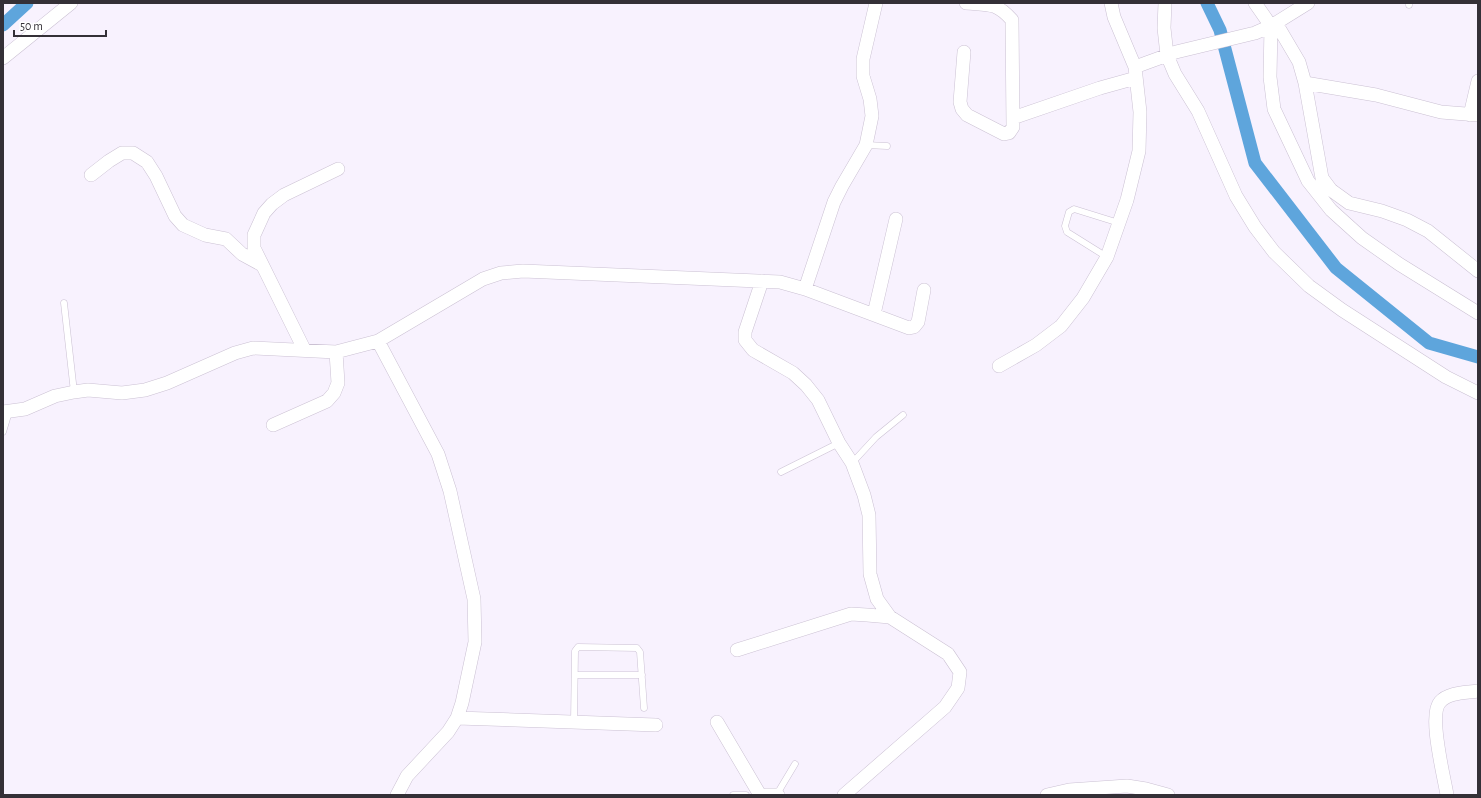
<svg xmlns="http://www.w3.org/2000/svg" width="1481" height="798" font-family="'Alegreya Sans',sans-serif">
	<rect width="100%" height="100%" fill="#f8f2fe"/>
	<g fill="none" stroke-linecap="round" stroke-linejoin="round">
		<path stroke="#5ea5dc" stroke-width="13" d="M1207 3 1220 30 1255 163 1336 268 1429 343 1478 357
			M3 25 27 3"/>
		<defs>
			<path id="lane" d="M1409 3V5
				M866 145 887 146
				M1107 257 1067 232 1065 226 1069 212 1074 209 1119 223
				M64 303 74 392
				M3 432 9 412
				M852 463 876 437 903 415
				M781 472 839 443
				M575 675H642
				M574 722 575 651 578 647 637 648 640 652 644 708
				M777 794 795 764
				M733 795H746"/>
			<path id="street" d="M1165 3 1164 28 1167 55 1175 74 1198 111 1236 196 1255 227 1274 252 1309 286 1342 310 1446 377 1478 393
				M1255 3 1271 26 1270 77 1274 109 1308 181 1331 210 1362 238 1399 264 1478 313
				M1276 23 1299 62 1305 83 1322 178 1331 190 1349 203 1382 211 1407 220 1428 231 1478 271
				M964 52 960 102 962 109 967 115 1004 134 1009 133 1013 127 1012 20C996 2 989 5 966 3
				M3 58 71 3
				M1135 67 1176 52 1255 33 1271 26 1308 3
				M1305 83 1376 95 1441 112 1478 115
				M1470 115 1478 81
				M1013 118 1100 88 1136 78
				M91 175 109 161 122 153H133L147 162 156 176 175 216 183 225 205 235 226 239 242 254 262 265
				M762 281 745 332V340L753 350 793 373 806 385 818 400 839 443 852 463 864 495 869 515 870 574 877 599 890 617
				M805 289 909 328 914 327 918 322 924 290
				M874 314 896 219
				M378 341 438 454 450 491 474 599 475 642 462 703 457 718 448 732 407 776 397 795
				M304 349 254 248V235L264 213 272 204 284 195 338 169
				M999 366 1036 345 1061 326 1083 298 1107 257 1127 200 1139 151 1140 112 1135 67 1114 17 1111 3
				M3 412 25 409 55 396 74 392 88 390 122 393 145 390 167 383 235 353 253 348 336 352 378 341 483 279 501 273 523 271 780 282 805 289 834 202 842 186 866 145 872 116 870 99 863 76V59L876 3
				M273 425 327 401 334 393 338 383 336 352
				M737 650 851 614 867 615 890 617 948 654 960 672 958 688 945 707 844 795
				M457 718 656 725
				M717 722 760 795
				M766 795H778
				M1047 795 1069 790 1127 786 1146 789 1168 795
				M1447 795C1444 776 1428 715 1440 702 1449 692 1466 693 1478 691"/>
		</defs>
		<use href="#lane" stroke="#cbc1d3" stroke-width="7"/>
		<use href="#street" stroke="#cbc1d3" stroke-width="14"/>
		<use href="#lane" stroke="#fff" stroke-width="6"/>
		<use href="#street" stroke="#fff" stroke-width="13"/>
	</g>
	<rect width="1481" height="798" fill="none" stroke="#343037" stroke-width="8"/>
	<path d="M14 30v6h92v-6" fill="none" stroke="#343037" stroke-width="2"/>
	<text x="20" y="30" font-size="12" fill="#343037" stroke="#ffffff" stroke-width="3" paint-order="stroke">50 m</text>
</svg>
